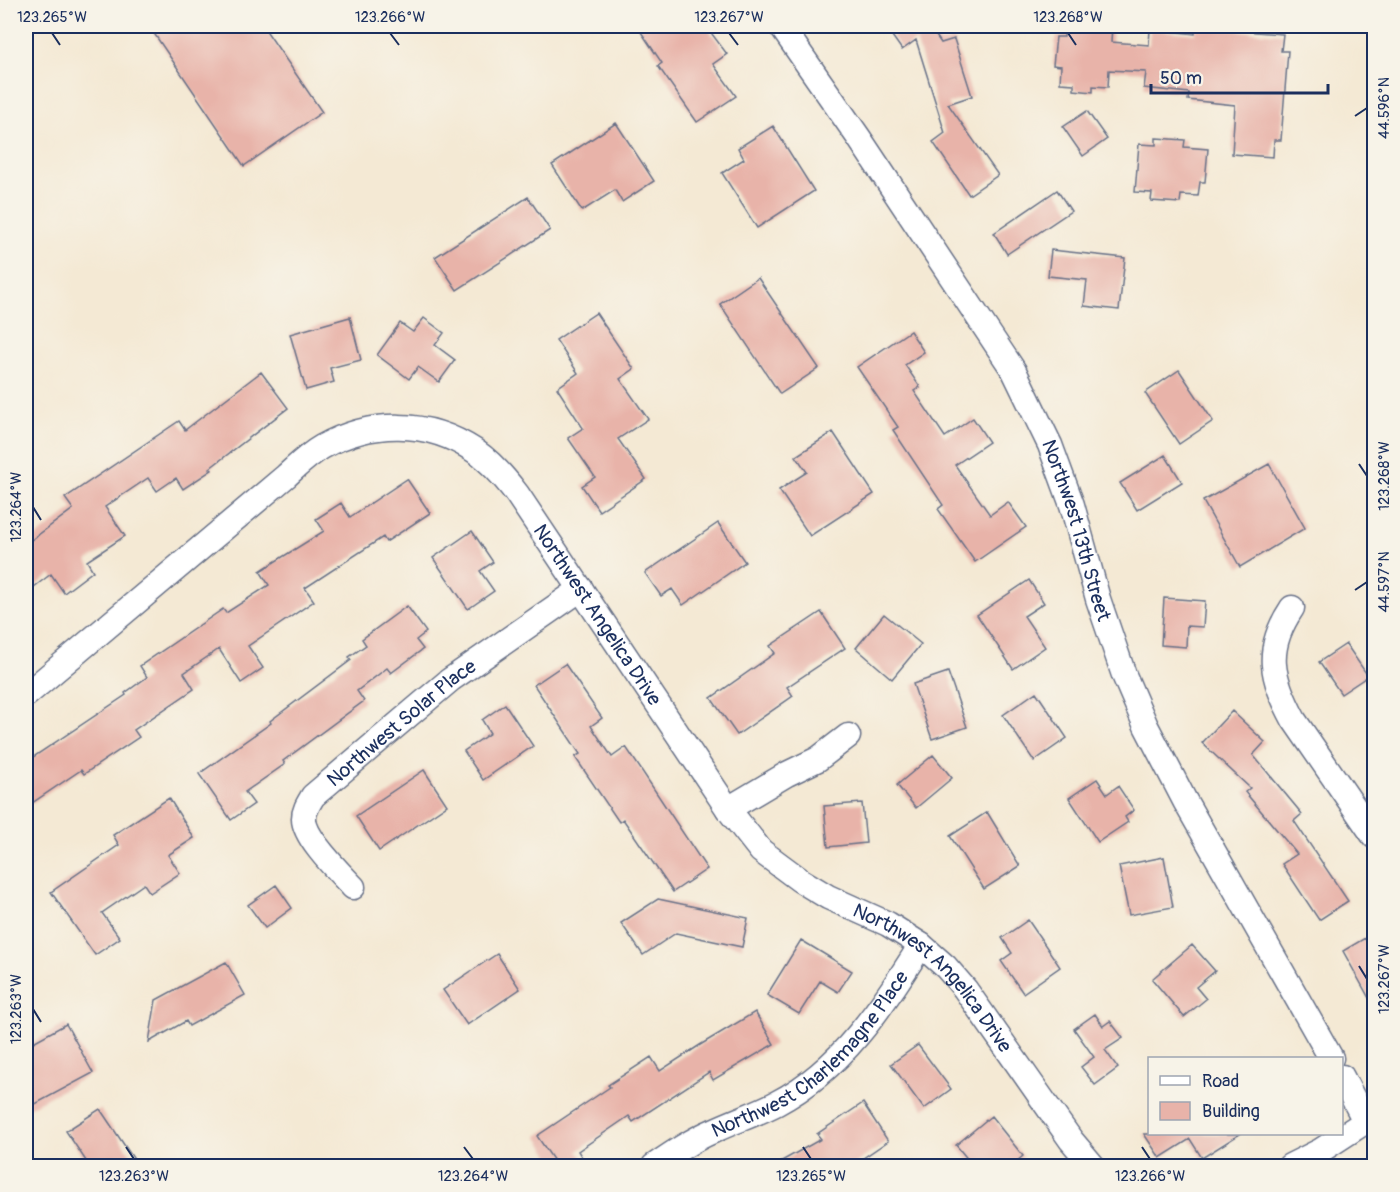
<svg xmlns="http://www.w3.org/2000/svg" width="1400" height="1192" font-family="Pangolin,sans-serif">
	<rect width="100%" height="100%" fill="#f7f3e8"/>
	<filter id="ink" filterUnits="userSpaceOnUse"><feTurbulence type="fractalNoise" baseFrequency=".0167" numOctaves="2"/><feDisplacementMap in="SourceGraphic" scale="12" xChannelSelector="R" yChannelSelector="G"/><feConvolveMatrix kernelMatrix="1 2 1 2 8 2 1 2 1" color-interpolation-filters="sRGB"/></filter>
	<filter id="wash" filterUnits="userSpaceOnUse"><feTurbulence type="fractalNoise" baseFrequency=".008" numOctaves="4" result="noise"/><feDisplacementMap in="SourceGraphic" scale="24" xChannelSelector="R" yChannelSelector="G"/><feGaussianBlur stdDeviation="1.35" result="paint"/><feColorMatrix in="noise" values="0 0 0 0 0 0 0 0 0 0 0 0 0 0 0 0 0 1.4 0 .05"/><feComposite in="paint" operator="in"/></filter>
	<g filter="url(#wash)">
		<rect width="100%" height="100%" fill="#f4e9d4"/>
		<g id="blocks">
			<path fill="#e8b3a9" d="M149 26H263L322 112 244 166Z
				M637 26H706L727 54 713 64 736 96 697 122 658 66 662 63Z
				M885 26H938L932 30 941 43 954 39 972 96 948 104 998 175 969 195 933 142 945 133 916 40 902 50Z
				M1065 26H1112L1111 42 1149 45 1150 29 1195 34 1196 26H1217L1216 29 1283 34 1281 51H1288L1281 140H1274L1273 157 1232 154 1235 105 1188 100 1189 93 1144 88 1146 72 1109 70 1108 87 1093 86V92L1074 90V84L1060 83 1061 66 1053 65 1056 37H1064Z
				M1087 111 1107 139 1083 156 1063 127Z
				M616 123 654 181 622 202 615 190 582 211 552 165Z
				M773 126 814 191 757 228 722 173 744 159 738 148Z
				M1156 138 1185 140 1184 147 1208 149 1205 182H1200L1198 196 1181 195 1180 203 1151 201 1152 193 1135 192 1139 144 1156 145Z
				M1057 190 1071 211 1007 254 994 233Z
				M528 197 550 230 457 290 435 257Z
				M1051 250 1125 258 1119 310 1084 306 1087 280 1048 276Z
				M758 278 819 368 780 394 720 304Z
				M596 313 634 369 620 379 648 419 618 439 646 479 599 511 582 486 595 477 568 438 583 428 557 388 578 373 556 340Z
				M350 317 361 360 330 368 334 382 306 390 290 334Z
				M424 318 444 333 435 345 455 360 439 382 418 367 409 379 377 355 400 323 413 332Z
				M910 331 924 352 905 365 920 387 914 391 945 437 973 418 989 442 955 465 990 515 1008 502 1026 527 975 562 938 509 943 505 893 430 898 427 857 367Z
				M1179 370 1213 421 1179 444 1145 393Z
				M261 372 288 408 210 468 212 470 183 489 176 478 157 491 148 478 105 507 125 536 87 561 93 571 64 593 51 574 26 593V544L73 509 65 498 179 421 185 430Z
				M833 432 874 494 810 536 779 490 807 472 796 456Z
				M1165 455 1182 482 1137 510 1120 483Z
				M1269 464 1305 528 1240 567 1203 501Z
				M407 479 430 513 386 542 383 537 305 588 314 601 248 646 263 668 241 683 219 649 184 673 194 689 134 730 139 737 84 774 81 770 26 807V762L126 695 125 693 147 677 140 666 223 609 226 613 269 585 260 571 324 531 316 519 341 503 350 517Z
				M718 523 745 562 683 605 672 589 661 596 645 573Z
				M472 531 493 562 480 571 494 591 468 609 433 558Z
				M1029 580 1044 603 1024 616 1045 647 1013 669 977 615Z
				M1164 598 1205 601 1203 627 1187 626 1186 647 1161 645Z
				M407 606 426 632 416 640 423 649 391 673 387 668 357 691 364 701 283 761 285 764 245 792 254 804 231 820 199 774 271 723 270 721 351 660 349 657 366 645 362 639Z
				M821 612 845 648 787 687 793 696 737 735 711 698 775 653 770 646Z
				M884 614 921 644 892 679 856 648Z
				M1346 644 1368 676 1341 694 1319 662Z
				M565 664 602 718 591 726 612 757 626 747 707 869 673 892 623 819 619 822 575 757 580 754 534 685Z
				M948 672 967 727 932 739 913 684Z
				M1036 692 1067 738 1034 761 1003 715Z
				M505 704 533 746 483 780 464 751 490 733 482 720Z
				M1232 711 1265 742 1253 755 1302 814 1294 821 1348 901 1319 920 1282 864 1297 854 1245 792 1250 788 1202 743Z
				M933 755 952 778 916 808 897 785Z
				M424 770 447 805 379 851 356 816Z
				M1097 779 1107 794 1118 786 1134 810 1125 817 1128 822 1098 842 1069 798Z
				M169 798 194 838 168 855 180 873 150 893 144 884 102 913 120 938 95 955 51 892 119 845 113 835Z
				M862 803 866 843 828 847 824 806Z
				M987 812 1020 866 984 889 950 836Z
				M1164 857 1173 907 1129 915 1119 866Z
				M276 885 292 908 265 928 248 905Z
				M658 899 748 918 742 947 676 933 643 955 621 923Z
				M1028 920 1060 967 1023 993 1001 961 1012 953 1002 938Z
				M1365 938 1374 955V1007L1343 951Z
				M801 940 852 971 838 992 820 981 799 1014 767 995Z
				M1192 945 1215 971 1196 987 1206 999 1184 1017 1152 979Z
				M497 954 520 989 467 1025 443 990Z
				M226 962 245 995 189 1026 186 1021 149 1042 156 1000Z
				M755 1012 774 1044 713 1080 709 1072 633 1122 629 1116 578 1151 588 1167H558L537 1136 610 1087 608 1085 651 1057 660 1071 700 1045Z
				M1095 1014 1103 1026 1110 1021 1123 1038 1105 1050 1118 1068 1095 1085 1081 1067 1094 1057 1074 1029Z
				M66 1024 93 1073 26 1109V1046Z
				M918 1045 951 1089 924 1109 891 1064Z
				M863 1103 888 1141 850 1167H771L821 1139 817 1134Z
				M100 1109 139 1167H90L66 1131Z
				M991 1116 1023 1156 1010 1167H974L956 1145Z
				M1144 1134H1240L1202 1158 1190 1139 1160 1158Z"/>
		</g>
	</g>
	<g filter="url(#ink)">
		<use href="#blocks" fill-opacity="0" stroke="#677087" stroke-width="1.5"/>
		<g fill="none" stroke-linecap="round" stroke-linejoin="round">
			<defs>
				<g id="minor">
					<path id="s1" d="M781 26 859 138 1014 371 1050 445 1072 505 1098 599 1124 675 1146 726 1185 801 1331 1058"/>
					<path d="M1292 608C1264 650 1271 677 1294 720L1374 836"/>
					<path id="s2" d="M26 695 286 476C297 466 308 455 322 447 371 420 427 419 475 451 491 462 505 478 517 494L728 809 761 851 800 880 828 897 888 924 921 945 946 967 965 989 1071 1140 1093 1166"/>
					<path d="M728 809 787 774 818 759 848 736"/>
					<path id="s3" d="M353 887C340 873 303 837 304 818 304 810 309 803 313 796L450 680 581 589"/>
					<path d="M1342 1077 1365 1121"/>
					<path id="s4" d="M654 1166C673 1153 692 1140 713 1131 734 1121 756 1114 777 1103 842 1069 882 1006 921 945"/>
					<path d="M1290 1166 1320 1151 1374 1116"/>
				</g>
			</defs>
			<use href="#minor" stroke="#677087" stroke-width="27"/>
			<use href="#minor" stroke="#fff" stroke-width="24"/>
		</g>
	</g>
	<path fill="none" stroke="#1b2f5e" stroke-width="2" d="M52 33 60 45M390 33 399 45M729 33 738 45M1068 33 1076 45M1355 116 1367 108M1359 464 1367 476M33 507 41 520M1355 590 1367 582M1359 966 1367 979M33 1009 41 1022M126 1147 134 1159M464 1147 473 1159M803 1147 811 1159M1142 1147 1150 1159"/>
	<g text-anchor="middle" stroke-width="4.5" stroke-linejoin="round" paint-order="stroke">
		<g font-size="20" fill="#1b2f5e" stroke="#f7f3e8">
			<text dy="7" stroke="none"><textPath href="#s1" startOffset="588">Northwest 13th Street</textPath></text>
			<text dy="7" stroke="none"><textPath href="#s2" startOffset="753">Northwest Angelica Drive</textPath></text>
			<text dy="7" stroke="none"><textPath href="#s3" startOffset="225">Northwest Solar Place</textPath></text>
			<text dy="7" stroke="none"><textPath href="#s2" startOffset="1257">Northwest Angelica Drive</textPath></text>
			<text dy="7" stroke="none"><textPath href="#s4" startOffset="195">Northwest Charlemagne Place</textPath></text>
		</g>
	</g>
	<rect width="1400" height="1192" fill="none" stroke="#f7f3e8" stroke-width="66"/>
	<rect x="1148" y="1057" width="195" height="78" fill="#f7f3e8" stroke="#9fa5b1" stroke-width="1.5"/>
	<rect x="1160" y="1076" width="30" height="9" fill="#ffffff" stroke="#9fa5b1" stroke-width="1.5"/>
	<text x="1202" y="1087" font-size="18" fill="#1b2f5e">Road</text>
	<rect x="1160" y="1102" width="30" height="18" fill="#e8b3a9" stroke="#9fa5b1" stroke-width="1.5"/>
	<text x="1202" y="1117" font-size="18" fill="#1b2f5e">Building</text>
	<path d="M1151 84v9h177v-9" fill="none" stroke="#1b2f5e" stroke-width="3"/>
	<text x="1160" y="84" font-size="18" fill="#1b2f5e" stroke="#f7f3e8" stroke-width="4.5" paint-order="stroke">50 m</text>
	<rect x="33" y="33" width="1334" height="1126" fill="none" stroke="#1b2f5e" stroke-width="2"/>
	<g font-size="15" text-anchor="middle" fill="#1b2f5e">
		<text x="52" y="22">123.265°W</text>
		<text x="390" y="22">123.266°W</text>
		<text x="729" y="22">123.267°W</text>
		<text x="1068" y="22">123.268°W</text>
		<text transform="translate(1384 108) rotate(-90)" y="5">44.596°N</text>
		<text transform="translate(1384 476) rotate(-90)" y="5">123.268°W</text>
		<text transform="translate(16 507) rotate(-90)" y="5">123.264°W</text>
		<text transform="translate(1384 582) rotate(-90)" y="5">44.597°N</text>
		<text transform="translate(1384 979) rotate(-90)" y="5">123.267°W</text>
		<text transform="translate(16 1009) rotate(-90)" y="5">123.263°W</text>
		<text x="134" y="1181">123.263°W</text>
		<text x="473" y="1181">123.264°W</text>
		<text x="811" y="1181">123.265°W</text>
		<text x="1150" y="1181">123.266°W</text>
	</g>
</svg>
